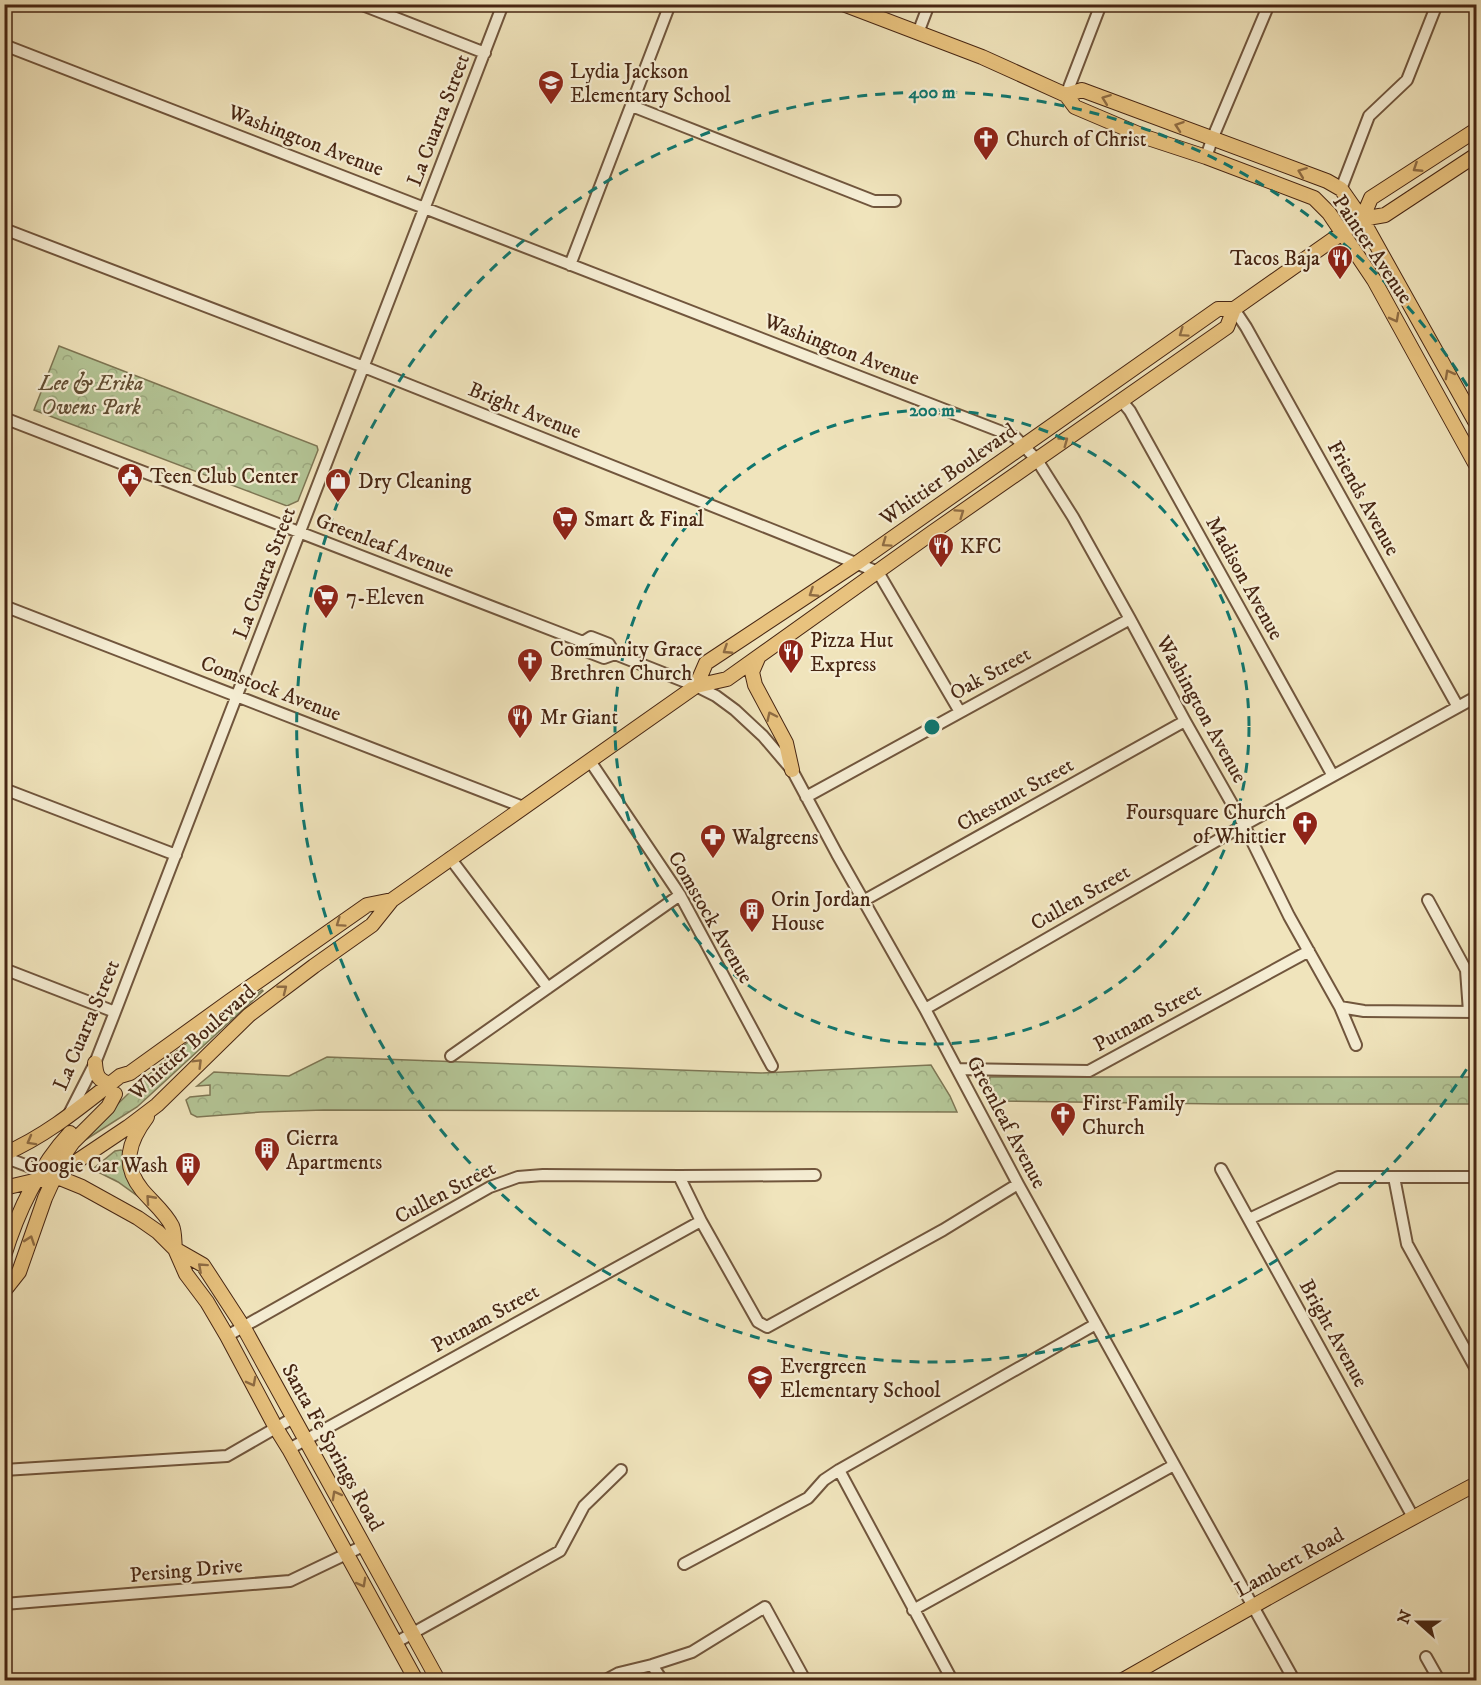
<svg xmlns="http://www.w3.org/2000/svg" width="1481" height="1685" font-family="'IM FELL DW Pica',serif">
	<defs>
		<pattern id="park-crowns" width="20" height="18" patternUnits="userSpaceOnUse" patternTransform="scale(1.5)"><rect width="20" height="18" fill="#b4c596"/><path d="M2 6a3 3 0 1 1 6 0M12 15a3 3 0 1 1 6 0" fill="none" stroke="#9ca980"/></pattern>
	</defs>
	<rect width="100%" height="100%" fill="#f0e4bc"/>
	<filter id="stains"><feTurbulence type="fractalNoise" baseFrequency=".00333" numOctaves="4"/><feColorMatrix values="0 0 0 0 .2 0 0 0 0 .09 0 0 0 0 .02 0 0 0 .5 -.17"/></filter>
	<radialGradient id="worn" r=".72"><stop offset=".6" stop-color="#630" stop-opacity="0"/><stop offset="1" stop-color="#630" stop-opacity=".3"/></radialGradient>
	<path fill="url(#park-crowns)" stroke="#7e7654" stroke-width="1.5" d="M59 346 317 446 318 450 298 501 287 506 34 410Z
		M262 990 263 991 137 1107 82 1142C113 1107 146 1075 183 1046 208 1026 236 1009 262 990Z
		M327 1057 761 1073 931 1065 950 1096 957 1112 324 1110 261 1112 197 1117 191 1114 186 1100 190 1097 210 1095V1085L197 1086 214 1072 289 1076Z
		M990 1077H1476V1104H1222L995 1101C991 1093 988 1086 990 1077Z
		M121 1150 124 1152 146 1202 118 1182 94 1170V1168L115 1151Z"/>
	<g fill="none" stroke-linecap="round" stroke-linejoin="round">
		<defs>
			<path id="minor" d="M360 4 485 53
				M918 33 929 4
				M4 45 1015 437 1037 460 1073 517 1130 619 1185 721 1244 825 1289 916 1340 1007 1356 1045
				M1066 95 1101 4
				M632 106 874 201H895
				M1206 157 1213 137 1269 4
				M1341 189 1369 116 1407 80 1437 4
				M4 229 364 367 878 572 960 712
				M570 265 670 4
				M1234 309 1246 327 1458 707
				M1121 400 1130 411 1333 776
				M4 418 583 642 586 651 604 658 615 654
				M4 606 523 807
				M583 642 591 637 609 644 615 654 696 686 716 696 735 710 763 736 792 770 837 854 925 1009 1018 1184 1294 1680
				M590 761 680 895 772 1066
				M4 789 176 855
				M806 797 1130 619
				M450 858 548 988
				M1428 900 1466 970 1469 1012
				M863 901 1185 721
				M4 969 115 1012
				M1340 1007 1364 1011 1476 1012
				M925 1009 1244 825 1476 697
				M451 1056 680 895
				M957 1069 1089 1071 1309 951
				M68 1116 95 1063 115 1012 503 4
				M4 1157 46 1173
				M1221 1169 1413 1517
				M679 1176 701 1221 758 1322 767 1327 943 1230 1018 1184
				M1394 1177 1407 1244 1476 1369
				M1249 1219 1338 1177H1476
				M227 1336 490 1187 518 1177 543 1175 679 1176 815 1175
				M289 1449 701 1221
				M4 1470 227 1456 293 1418
				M839 1470 952 1680
				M684 1564 808 1498 824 1480 839 1470 1096 1324
				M4 1604 290 1581 363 1546
				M913 1610 1174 1465
				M395 1643 560 1551 584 1506 621 1470
				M1426 1657 1439 1680
				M652 1665 662 1680
				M606 1680 619 1673 652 1665 692 1652 765 1607 805 1680"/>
			<path id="major" d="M843 4 982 57 1066 95 1075 107 1148 138 1206 157 1314 198 1329 213 1374 280 1476 465
				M1066 95 1082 90 1327 181 1341 189 1362 219 1476 423
				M1362 219 1371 198 1476 130
				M758 658 752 672 755 685 786 743 792 770
				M696 686 706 663 857 563 1218 309H1234
				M95 1063C96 1076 98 1080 110 1084
				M147 1117C129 1141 121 1164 142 1190 152 1202 165 1212 172 1226 175 1233 174 1242 175 1249
				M4 1154C48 1135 83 1105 120 1076L130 1073 230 1001 367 905 392 900
				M55 1176 82 1187 138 1218 158 1232 175 1249 186 1274 207 1302 227 1336 276 1428 289 1449 416 1680
				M4 1188 55 1176 128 1127 157 1105 249 1015 314 966 372 925 392 900 696 686 727 679 933 532 1227 327 1234 309 1362 219 1385 215 1476 155
				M4 1213 8 1222 7 1237
				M175 1249 203 1265 244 1328 438 1680
				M4 1256C17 1213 39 1166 70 1133
				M4 1291 19 1272 45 1198 66 1152 73 1142 108 1107 115 1094
				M1123 1680C1240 1613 1357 1547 1476 1484"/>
		</defs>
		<use href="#minor" stroke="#71563d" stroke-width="14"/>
		<use href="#major" stroke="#472613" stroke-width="16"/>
		<use href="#minor" stroke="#f5edd3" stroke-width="10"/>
		<use href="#major" stroke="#e8c27e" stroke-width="14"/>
	</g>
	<defs><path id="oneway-chevron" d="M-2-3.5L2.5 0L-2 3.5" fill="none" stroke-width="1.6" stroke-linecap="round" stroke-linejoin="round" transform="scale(1.5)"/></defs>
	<g stroke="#8f6c43">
		<use href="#oneway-chevron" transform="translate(1106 99) rotate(-159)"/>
		<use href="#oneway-chevron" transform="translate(1179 126) rotate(-161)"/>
		<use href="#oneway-chevron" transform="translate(1417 168) rotate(147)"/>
		<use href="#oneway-chevron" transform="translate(1302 172) rotate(-159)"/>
		<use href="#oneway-chevron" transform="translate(1395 318) rotate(62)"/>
		<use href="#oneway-chevron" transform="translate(1183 333) rotate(145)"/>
		<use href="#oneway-chevron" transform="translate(1449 374) rotate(-119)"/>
		<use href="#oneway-chevron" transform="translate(1064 441) rotate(-36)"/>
		<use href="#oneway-chevron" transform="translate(960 513) rotate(-35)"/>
		<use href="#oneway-chevron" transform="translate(886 543) rotate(145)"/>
		<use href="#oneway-chevron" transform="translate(813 593) rotate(147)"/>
		<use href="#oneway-chevron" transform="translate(727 650) rotate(147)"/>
		<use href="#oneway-chevron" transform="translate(771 716) rotate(-115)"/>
		<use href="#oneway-chevron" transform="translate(340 923) rotate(145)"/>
		<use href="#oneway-chevron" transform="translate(283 989) rotate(-38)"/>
		<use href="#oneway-chevron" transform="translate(198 1063) rotate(-45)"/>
		<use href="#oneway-chevron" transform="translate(31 1141) rotate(151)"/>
		<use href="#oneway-chevron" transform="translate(150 1199) rotate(-132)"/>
		<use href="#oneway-chevron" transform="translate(30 1240) rotate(-71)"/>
		<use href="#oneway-chevron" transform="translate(202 1267) rotate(-138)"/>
		<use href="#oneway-chevron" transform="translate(252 1382) rotate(62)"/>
		<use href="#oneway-chevron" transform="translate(336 1495) rotate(-119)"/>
		<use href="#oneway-chevron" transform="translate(362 1583) rotate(61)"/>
	</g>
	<g fill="none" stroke="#0f766e" stroke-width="3" stroke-dasharray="10 8">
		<circle cx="932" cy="727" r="317"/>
		<path d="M1476 1054A635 635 0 1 1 1476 400"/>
	</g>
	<defs>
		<symbol id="school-pin" viewBox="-11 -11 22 30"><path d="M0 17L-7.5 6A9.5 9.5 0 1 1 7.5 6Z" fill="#8f2418" stroke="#f5edd3"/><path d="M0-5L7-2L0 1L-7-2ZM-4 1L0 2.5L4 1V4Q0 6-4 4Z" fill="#fff"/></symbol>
		<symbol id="church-pin" viewBox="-11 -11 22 30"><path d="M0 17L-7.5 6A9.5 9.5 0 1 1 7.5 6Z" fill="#8f2418" stroke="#f5edd3"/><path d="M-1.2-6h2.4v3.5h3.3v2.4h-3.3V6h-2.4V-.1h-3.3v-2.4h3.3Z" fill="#fff"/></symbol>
		<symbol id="restaurant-pin" viewBox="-11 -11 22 30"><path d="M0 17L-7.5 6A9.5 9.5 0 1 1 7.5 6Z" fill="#8f2418" stroke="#f5edd3"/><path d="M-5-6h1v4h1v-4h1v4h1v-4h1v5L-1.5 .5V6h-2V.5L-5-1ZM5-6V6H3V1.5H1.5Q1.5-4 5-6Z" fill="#fff"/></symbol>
		<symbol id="civic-pin" viewBox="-11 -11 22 30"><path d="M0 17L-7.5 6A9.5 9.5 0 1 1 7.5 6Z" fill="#8f2418" stroke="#f5edd3"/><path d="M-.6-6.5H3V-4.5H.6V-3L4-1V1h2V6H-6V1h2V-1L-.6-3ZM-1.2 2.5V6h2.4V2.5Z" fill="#fff"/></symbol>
		<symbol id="shop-pin" viewBox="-11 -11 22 30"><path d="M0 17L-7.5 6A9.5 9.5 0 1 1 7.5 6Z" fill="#8f2418" stroke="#f5edd3"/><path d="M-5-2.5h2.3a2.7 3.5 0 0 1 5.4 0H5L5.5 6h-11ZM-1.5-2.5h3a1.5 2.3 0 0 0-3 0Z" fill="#fff"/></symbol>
		<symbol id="supermarket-pin" viewBox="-11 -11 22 30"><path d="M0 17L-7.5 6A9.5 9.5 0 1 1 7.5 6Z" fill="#8f2418" stroke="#f5edd3"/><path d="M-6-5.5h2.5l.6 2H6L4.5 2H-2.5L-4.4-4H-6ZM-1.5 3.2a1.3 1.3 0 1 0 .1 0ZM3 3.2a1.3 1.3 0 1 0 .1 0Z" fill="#fff"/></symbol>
		<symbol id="pharmacy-pin" viewBox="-11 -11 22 30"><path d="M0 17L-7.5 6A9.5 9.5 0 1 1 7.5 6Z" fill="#8f2418" stroke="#f5edd3"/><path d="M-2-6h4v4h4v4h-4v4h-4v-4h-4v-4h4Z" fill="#fff"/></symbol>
		<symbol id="building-pin" viewBox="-11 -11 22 30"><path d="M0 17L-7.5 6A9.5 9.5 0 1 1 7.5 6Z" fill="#8f2418" stroke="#f5edd3"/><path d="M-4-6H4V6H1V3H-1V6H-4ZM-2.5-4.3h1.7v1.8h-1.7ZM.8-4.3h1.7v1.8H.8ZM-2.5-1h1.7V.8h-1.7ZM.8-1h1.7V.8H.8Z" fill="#fff"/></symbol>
	</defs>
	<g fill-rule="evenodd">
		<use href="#school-pin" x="536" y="68" width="30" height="40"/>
		<use href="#church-pin" x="971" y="124" width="30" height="40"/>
		<use href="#restaurant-pin" x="1325" y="243" width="30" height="40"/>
		<use href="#civic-pin" x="115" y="461" width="30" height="40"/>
		<use href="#shop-pin" x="323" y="466" width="30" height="40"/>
		<use href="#supermarket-pin" x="550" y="504" width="30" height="40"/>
		<use href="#restaurant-pin" x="926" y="531" width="30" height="40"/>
		<use href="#supermarket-pin" x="311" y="582" width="30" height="40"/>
		<use href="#restaurant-pin" x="776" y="637" width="30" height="40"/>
		<use href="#church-pin" x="515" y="646" width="30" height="40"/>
		<use href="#restaurant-pin" x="505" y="702" width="30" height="40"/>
		<use href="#church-pin" x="1290" y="809" width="30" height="40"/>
		<use href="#pharmacy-pin" x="698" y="822" width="30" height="40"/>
		<use href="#building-pin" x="737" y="896" width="30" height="40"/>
		<use href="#church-pin" x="1048" y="1100" width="30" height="40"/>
		<use href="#building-pin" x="252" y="1135" width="30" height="40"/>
		<use href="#building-pin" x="173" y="1150" width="30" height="40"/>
		<use href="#school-pin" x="745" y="1363" width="30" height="40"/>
	</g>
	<g text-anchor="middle" stroke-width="4.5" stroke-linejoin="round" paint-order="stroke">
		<g font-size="21" fill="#472613" stroke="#f5edd3" text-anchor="start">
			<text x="570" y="78">Lydia Jackson<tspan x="570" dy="24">Elementary School</tspan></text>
			<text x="1006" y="146">Church of Christ</text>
			<text x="1320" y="265" text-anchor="end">Tacos Baja</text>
			<text x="150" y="483">Teen Club Center</text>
			<text x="358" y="488">Dry Cleaning</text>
			<text x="584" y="526">Smart &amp; Final</text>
			<text x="960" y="553">KFC</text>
			<text x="346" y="604">7-Eleven</text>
			<text x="810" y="647">Pizza Hut<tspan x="810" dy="24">Express</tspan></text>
			<text x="550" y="656">Community Grace<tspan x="550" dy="24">Brethren Church</tspan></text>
			<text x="540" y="724">Mr Giant</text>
			<text x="1286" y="819" text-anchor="end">Foursquare Church<tspan x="1286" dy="24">of Whittier</tspan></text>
			<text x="732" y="844">Walgreens</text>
			<text x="771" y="906">Orin Jordan<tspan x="771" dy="24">House</tspan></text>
			<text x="1082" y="1110">First Family<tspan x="1082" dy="24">Church</tspan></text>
			<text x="286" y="1145">Cierra<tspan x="286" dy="24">Apartments</tspan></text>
			<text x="168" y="1172" text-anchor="end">Googie Car Wash</text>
			<text x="780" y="1373">Evergreen<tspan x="780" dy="24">Elementary School</tspan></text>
		</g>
		<g font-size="21" fill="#472613" stroke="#f5edd3">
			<text transform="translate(438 120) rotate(-69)" y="7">La Cuarta Street</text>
			<text transform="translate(306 140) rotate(21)" y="7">Washington Avenue</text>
			<text transform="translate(1373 249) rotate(56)" y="7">Painter Avenue</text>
			<text transform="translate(842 349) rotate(21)" y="7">Washington Avenue</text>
			<text transform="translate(525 410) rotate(22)" y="7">Bright Avenue</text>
			<text transform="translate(948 474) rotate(-35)" y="7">Whittier Boulevard</text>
			<text transform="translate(1364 498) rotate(61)" y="7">Friends Avenue</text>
			<text transform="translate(385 545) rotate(21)" y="7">Greenleaf Avenue</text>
			<text transform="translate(264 573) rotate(-69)" y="7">La Cuarta Street</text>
			<text transform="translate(1245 578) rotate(61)" y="7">Madison Avenue</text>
			<text transform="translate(990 673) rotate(-29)" y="7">Oak Street</text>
			<text transform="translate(271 688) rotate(21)" y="7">Comstock Avenue</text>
			<text transform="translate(1202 709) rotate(61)" y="7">Washington Avenue</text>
			<text transform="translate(1015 794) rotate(-29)" y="7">Chestnut Street</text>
			<text transform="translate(1080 897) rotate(-30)" y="7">Cullen Street</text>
			<text transform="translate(711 917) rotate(60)" y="7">Comstock Avenue</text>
			<text transform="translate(1147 1017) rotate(-29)" y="7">Putnam Street</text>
			<text transform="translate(86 1025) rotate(-67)" y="7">La Cuarta Street</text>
			<text transform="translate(192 1042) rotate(-42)" y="7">Whittier Boulevard</text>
			<text transform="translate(1007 1122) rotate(62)" y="7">Greenleaf Avenue</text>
			<text transform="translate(445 1192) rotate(-28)" y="7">Cullen Street</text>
			<text transform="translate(485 1318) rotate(-29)" y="7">Putnam Street</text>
			<text transform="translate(1334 1333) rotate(61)" y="7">Bright Avenue</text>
			<text transform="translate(333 1447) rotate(61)" y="7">Santa Fe Springs Road</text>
			<text transform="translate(1289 1562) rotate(-29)" y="7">Lambert Road</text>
			<text transform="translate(186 1570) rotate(-5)" y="7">Persing Drive</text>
		</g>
		<g font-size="21" font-style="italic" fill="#624e34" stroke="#f5edd3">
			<text x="91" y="390">Lee &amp; Erika<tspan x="91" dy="24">Owens Park</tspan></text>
		</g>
	</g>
	<circle cx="932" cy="727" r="9" fill="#0f766e" stroke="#f5edd3" stroke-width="3"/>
	<g font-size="18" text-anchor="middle" font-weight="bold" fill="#0f766e" stroke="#f5edd3" stroke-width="4.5" stroke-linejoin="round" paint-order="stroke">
		<text x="932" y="98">400 m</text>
		<text x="932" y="416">200 m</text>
	</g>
	<rect width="1481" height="1685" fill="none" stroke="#f0e4bc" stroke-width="24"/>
	<rect x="6" y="6" width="1469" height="1673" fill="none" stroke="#472613" stroke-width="3"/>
	<rect x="12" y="12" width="1457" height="1661" fill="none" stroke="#472613" stroke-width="1.5"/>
	<g transform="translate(1418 1622) rotate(291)" stroke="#f5edd3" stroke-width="4.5" paint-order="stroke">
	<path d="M0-4.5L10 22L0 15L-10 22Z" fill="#472613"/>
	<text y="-9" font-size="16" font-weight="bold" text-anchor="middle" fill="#472613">N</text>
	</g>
	<rect width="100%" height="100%" filter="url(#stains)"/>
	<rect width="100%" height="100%" fill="url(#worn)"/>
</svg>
